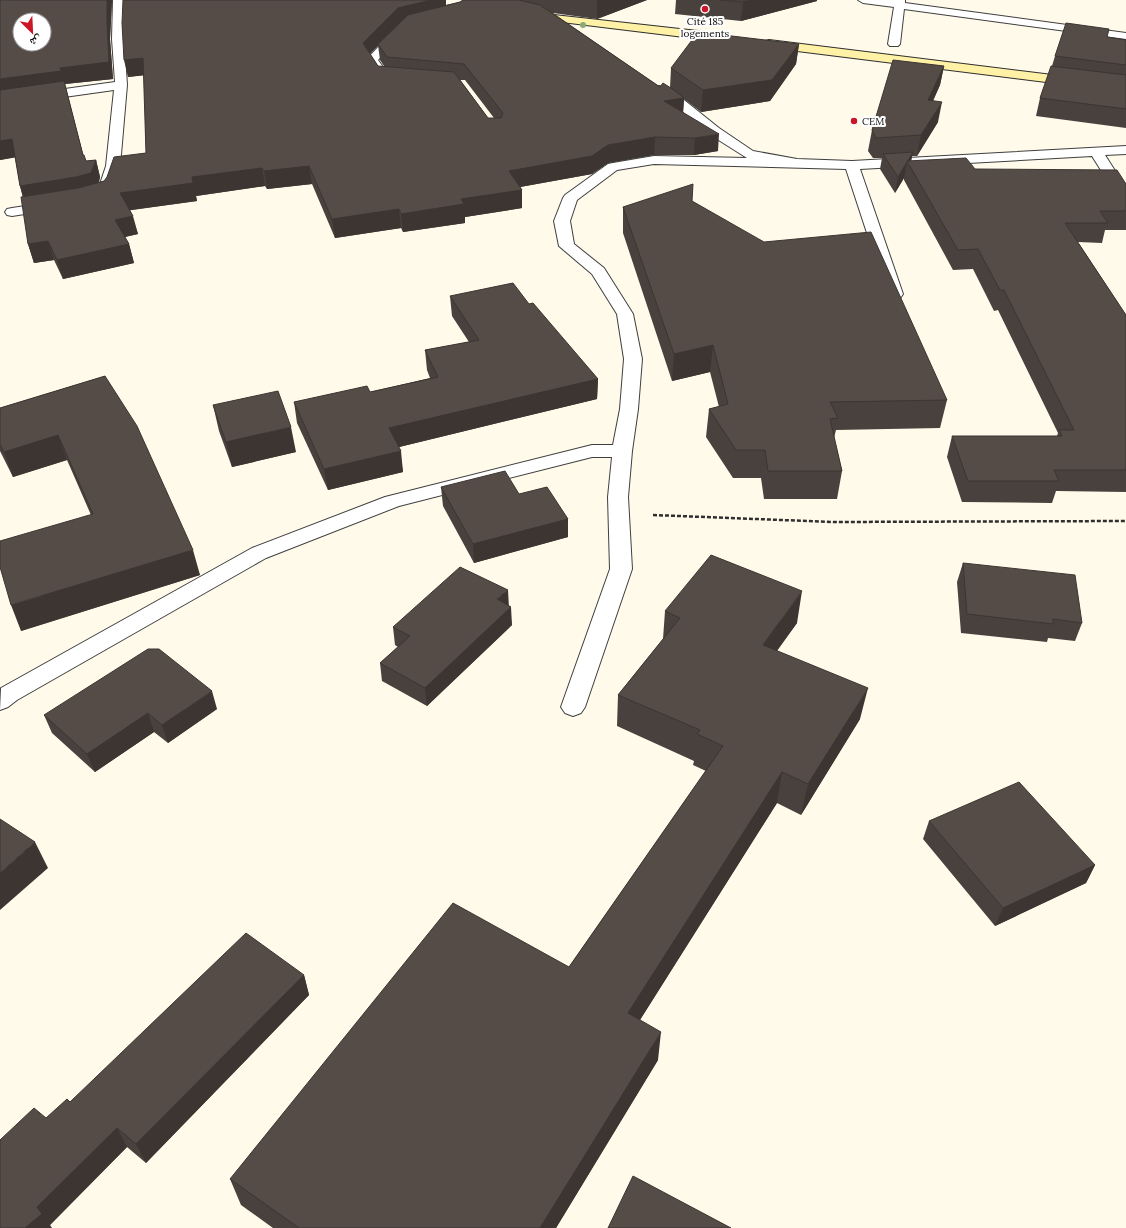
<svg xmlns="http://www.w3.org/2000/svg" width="1126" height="1228" font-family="Lora,'Noto Naskh Arabic',serif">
	<rect width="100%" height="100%" fill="#fffaea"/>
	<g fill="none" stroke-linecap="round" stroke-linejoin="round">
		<defs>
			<path id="service" d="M858 0H905V3L1126 33V39L904 9 900 44 898 46H890L888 44 894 7 863 3Z"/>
			<path id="minor" d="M113 0H125L124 39 127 85 120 166 111 190 106 191 101 190 99 187 106 166 114 90 0 106V98L115 82 112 39Z
				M400 26 404 28 406 30 378 60 388 74 395 75 397 78 395 81H380L366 60 396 28Z
				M659 86 664 87 684 100 719 128 753 151 797 159 852 161 1126 146V154L1105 155 1126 188V203L1121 202 1092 156 860 169 903 294 901 297 895 299 889 297 887 294 846 169 654 164 617 170 577 200 570 221 574 244 604 268 633 314 642 359 638 409 632 451 628 497 632 569 585 707 581 713 573 716 565 713 561 707 610 569 608 497 612 457H592L399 506 266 558 17 700 8 707 0 710 1 688 252 548 385 497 592 445H613L620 409 624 359 617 314 592 274 559 246 554 221 563 198 565 195 608 164 613 163 654 156 747 158 709 134 674 106 654 93 653 90 654 87Z
				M52 202 57 203 59 206 57 209 12 216 7 215 5 212 7 209 12 208Z"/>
			<path id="secondary" d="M466 0H486L545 14 725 34 729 35 731 38 729 41 725 42 545 20 468 2Z
				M769 40 1126 84V92L765 47 763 44 765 41Z"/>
		</defs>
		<use href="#service" stroke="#3f3f3f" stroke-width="2"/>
		<use href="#minor" stroke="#3f3f3f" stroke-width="2"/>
		<use href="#secondary" stroke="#2e2e2e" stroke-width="2"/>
		<path stroke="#2e2e2e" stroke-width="2.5" stroke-dasharray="4 2" stroke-linecap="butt" d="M653 515 833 522 1126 521"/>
		<use href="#service" fill="#fff" fill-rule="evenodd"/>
		<use href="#minor" fill="#fff" fill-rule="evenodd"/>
		<use href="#secondary" fill="#fff1a5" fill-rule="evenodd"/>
	</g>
	<circle fill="#8aab75" cx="583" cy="25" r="3"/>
	<path fill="#49413d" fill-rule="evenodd" d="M0 0H112L110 39 113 79 65 84 83 155 86 161 96 160 100 177 99 183 104 181 146 153 144 75 128 77 123 0H446V5L460 2 463 0H647L597 19 553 13 660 87 670 88 671 68 799 44 796 64 770 101 701 112 684 99 683 112 718 151 694 155H654L608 163 592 174 520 187 522 190V208L465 217V223L403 232 401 228 335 238 312 184 267 189 265 186 196 196 197 201 130 210 138 234 125 237 129 244 134 263 63 279 54 260 34 263 28 244 23 197 20 186 15 157 0 160ZM378 45 380 60 384 66H378L370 54ZM460 80H465L494 118H488Z
		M676 0H817V1L741 21 675 14Z
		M1107 37 1126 40V128L1036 116 1040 98 1052 66 1055 56Z
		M944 66 940 85 933 101 938 122 917 156H912L911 161 975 169 1126 184V230H1105L1102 243 1078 242 1126 315V492L1056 491 1052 503 962 502 947 457 952 436H1057L1058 433 998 310 994 311 973 269 953 270 904 180V178L895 193 880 169 882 158H873L868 151 872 130Z
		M692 201 947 400 940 428 836 430 834 438 842 471 837 499H764L761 478H733L706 437 709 409 719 407 710 372 672 381 623 233V207Z
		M450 296 529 304 598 379 597 399 399 447 403 472 328 490 297 423 294 402 370 392 430 378 427 370 425 350 469 342 452 316Z
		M105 376 200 575 21 631 91 515 67 460 13 477 0 451V408Z
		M213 405 296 452 232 467 219 431Z
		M441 487 519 494 568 519V537L474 563 443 506Z
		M963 563 1082 623 1075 641 1048 638 1047 642 961 633 957 582Z
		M508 605 512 625 427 706 382 681 380 663 398 647 395 645 393 627Z
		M665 611 797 623 777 651 860 719 801 815 777 803 640 1020 658 1060 556 1228H273L241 1205 230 1179 569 967 706 771 693 765 694 761 617 726 618 695 663 639Z
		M217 709 168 743 154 732 95 772 52 733 44 715Z
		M929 821 1095 865 1086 883 995 926 923 839Z
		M304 975 309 995 146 1163 127 1147 50 1225 0 1228 46 1118 70 1102Z"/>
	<path fill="#3c3532" d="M107 0H112L110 39 113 79 65 84 60 68 107 23Z
		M431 0H446V12L399 24 365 59 363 43 398 8Z
		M597 0H647L597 19Z
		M752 0H817V1L741 21 743 2Z
		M799 44 796 64 770 101 701 112 703 90Z
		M143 58 147 75 128 77 124 60Z
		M944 66 940 85 924 120 928 100Z
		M61 71 88 173 0 96V79Z
		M684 98 683 115 664 101Z
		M942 102 938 122 917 156 921 135Z
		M719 134 718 151 694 155 695 138Z
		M655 137 654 155 608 163 592 174 509 189V171L608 145Z
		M12 139 18 157 0 160V141Z
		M913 152 910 166 908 161Z
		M96 160 100 177 96 191 25 205 20 186 89 173Z
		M907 162 904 178 895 193 898 177Z
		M309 166 312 184 267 189 264 171Z
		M262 168 265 186 196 196 197 201 125 211 120 193 192 177Z
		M522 190V208L465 217V223L403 232 401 214 461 199Z
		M399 209 401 228 335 238 332 219Z
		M133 216 138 234 120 238 115 220Z
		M48 241 54 260 34 263 28 244Z
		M129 244 134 263 63 279 57 260Z
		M713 345 710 372 672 381 674 354Z
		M598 379 597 399 391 449 389 428Z
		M291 427 296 452 232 467 226 442Z
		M58 435 67 460 13 477 4 452Z
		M401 451 403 472 328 490 324 469Z
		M568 519V537L474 563 473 544Z
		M193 550 200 575 21 631 11 605Z
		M508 590 509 608 497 599Z
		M802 591 797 623 758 676 763 645Z
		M511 607 512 625 427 706 425 688Z
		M868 688 860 719 801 815 808 784Z
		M212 691 217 709 168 743 162 725Z
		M148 713 154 732 95 772 87 754Z
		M782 772 777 803 626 1042 628 1013Z
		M35 842 48 868 0 910V873Z
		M1095 865 1086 883 995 926 1003 908Z
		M304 975 309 995 146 1163 136 1144Z
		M661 1032 658 1060 556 1228H540Z
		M117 1128 127 1147 50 1225 52 1228H25L37 1207Z"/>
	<path fill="#554c47" stroke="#3c3532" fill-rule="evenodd" d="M0 0H107V23L109 62 60 68 61 71 0 79ZM20 20H44V44H20Z
		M123 0H431L398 8 363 43 378 66 454 72 488 118H501L503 113 464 64 387 57 378 44 408 15 460 2 463 0H519L540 5 660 87 663 83 674 90 684 98 664 101 719 134 695 138 655 137 608 145 592 156 509 171 522 190 461 199 464 204 401 214 399 209 332 219 309 166 264 171 262 168 192 177 193 183 120 193 133 216 115 220 129 244 57 260 48 241 28 244 21 197 78 188 104 181 107 177 114 157 146 153 143 58 124 60 122 23Z
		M720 0H752L743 2Z
		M1066 23 1109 29 1107 37 1126 40V65L1055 56Z
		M698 32 799 44 772 80 703 90 671 68Z
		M893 60 944 66 928 100 942 102 921 135 876 138 872 130Z
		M1051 66 1126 75V109L1040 98Z
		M64 81 83 155H84L86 161 96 160 91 173 76 177 20 186 12 139 0 141V90Z
		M913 152 898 177 883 154Z
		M966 158 975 169 1117 170 1126 184V211H1100L1108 223H1065L1126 315V470H1054L1059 481H968L952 436H1062L1059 430H1074L1004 290H1000L978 249 958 250 907 161Z
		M693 184 692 201 764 242 871 232 947 400 830 402 838 418 830 419 842 471H768L765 450H736L709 409 728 404 713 345 674 354 623 207Z
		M513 283 529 304 533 303 598 379 389 428 401 451 324 469 294 402 367 386 370 392 438 377 425 350 479 340 450 296Z
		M105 376 137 426 193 550 11 605 0 567V541L93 514 58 435 4 452 0 444V408Z
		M278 391 291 427 226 442 213 405Z
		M505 471 519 494 547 487 568 519 473 544 441 487Z
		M711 555 802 591 763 645 868 688 808 784 782 772 628 1013 661 1032 540 1228H299L230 1179 453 903 569 967 723 746 697 734 700 730 618 695 680 618 665 611Z
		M963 563 1075 575 1082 623 1053 619V624L967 614Z
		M460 567 508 590 497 599 511 607 425 688 380 663 410 636 393 627Z
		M148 649H159L212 691 162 725 148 713 87 754 44 715Z
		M1019 782 1095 865 1003 908 929 821Z
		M0 819 35 842 0 873Z
		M246 933 304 975 136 1144 117 1128 37 1207 42 1214 25 1228H0V1140L34 1108 46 1118 67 1099 70 1102Z
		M633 1176 731 1228H608Z"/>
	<g fill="#ca1627" stroke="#fff" stroke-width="1.5">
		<circle cx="705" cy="9" r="4"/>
		<circle cx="854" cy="121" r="4"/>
	</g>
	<g text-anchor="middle" stroke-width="4" stroke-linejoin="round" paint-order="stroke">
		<g font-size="10" fill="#0c0c0c" stroke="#fff">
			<text x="705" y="25">Cité 185<tspan x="705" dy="12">logements</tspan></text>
			<text x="862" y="125" text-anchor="start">CEM</text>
		</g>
	</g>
	<g transform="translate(32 32) rotate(156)"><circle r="19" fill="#ffffff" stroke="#9e9e9e"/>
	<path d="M0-3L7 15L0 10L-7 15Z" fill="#ca1627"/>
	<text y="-6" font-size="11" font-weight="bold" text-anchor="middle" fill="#0c0c0c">ش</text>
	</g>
</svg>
